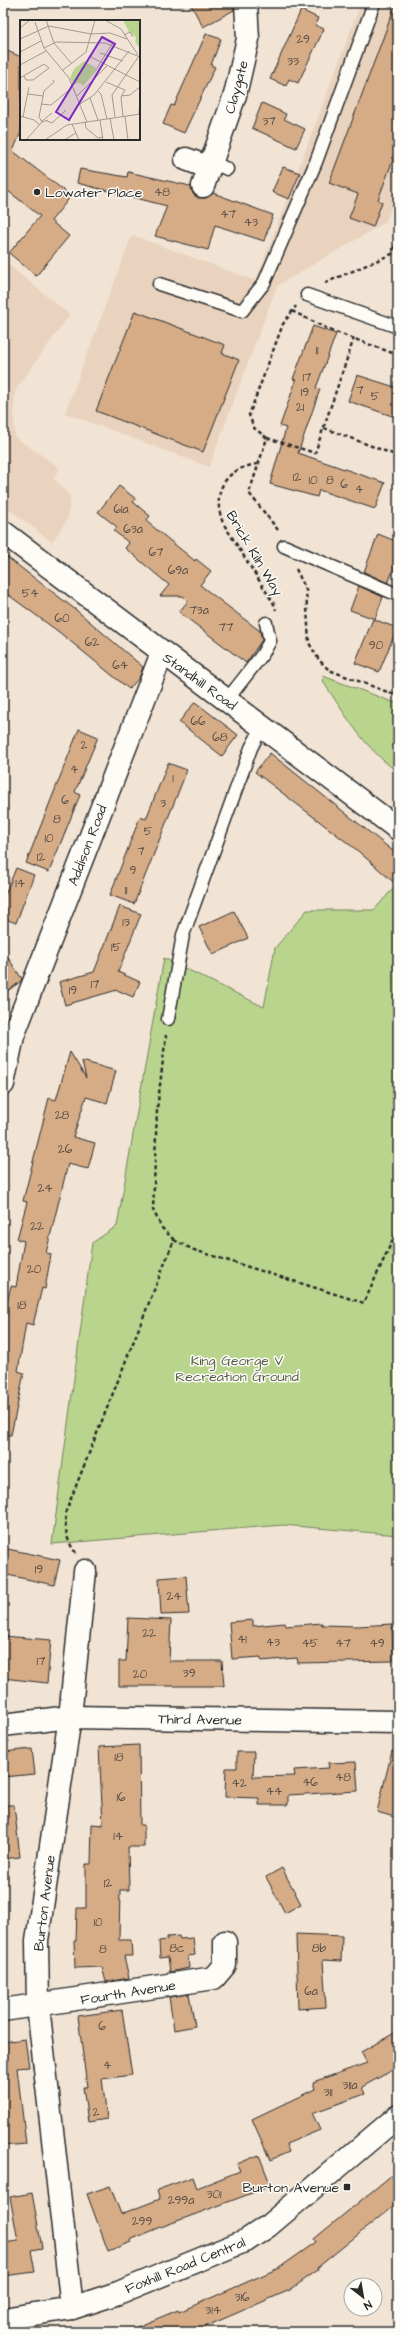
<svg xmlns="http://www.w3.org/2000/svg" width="401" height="2335" font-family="'Architects Daughter',sans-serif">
	<rect width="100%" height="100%" fill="#f1e4d5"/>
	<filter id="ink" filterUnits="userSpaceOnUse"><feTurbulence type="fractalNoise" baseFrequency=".025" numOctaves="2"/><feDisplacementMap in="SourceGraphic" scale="8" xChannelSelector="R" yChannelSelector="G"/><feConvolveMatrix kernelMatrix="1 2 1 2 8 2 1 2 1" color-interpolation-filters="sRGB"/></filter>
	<g filter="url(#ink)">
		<path fill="#e9d3be" d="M361 3H398V191L386 222 277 286 209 467 65 413 132 235 256 281Z
			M4 261 70 315 16 389 14 397 15 437 60 468 54 478 71 497 67 520 52 542 3 505Z"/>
		<path fill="#b9d58d" stroke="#72805c" d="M323 676 398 704V772C365 749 346 716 324 683Z
			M398 883V1535L283 1525 52 1544 92 1243 117 1226 164 958 264 1007 275 948 307 910H374Z"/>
		<path fill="#d6ac87" stroke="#2b2b2b" d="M190 3H234V10L203 27Z
			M396 3 398 4V146L378 200 382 202 373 227 349 218 358 194 329 183Z
			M301 10 318 18 315 25 324 29 298 83 289 79 286 86 270 79Z
			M206 34 221 39 211 65 215 67 184 133 163 124 171 105 174 106Z
			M3 49 21 57V132L13 151 71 196 51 221 69 236 36 276 9 253 40 216 3 187Z
			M262 103 286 114 284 119 305 129 296 148 252 128Z
			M283 167 300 173 289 199 272 192Z
			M80 169 127 177 128 172 186 185 191 187 193 194 198 198H206L213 193 273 215 264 241 215 225 208 250 155 236 167 206 77 183Z
			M135 311 225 345 222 353 239 360 203 452 96 411Z
			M313 326 336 334 316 388 320 389 298 453 385 483 375 509 319 490 317 497 270 484 286 428 280 426 296 380 293 379Z
			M357 375 398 388V418L348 401Z
			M119 486 136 499 133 502 150 516 146 521 195 561 196 559 211 571 200 585 260 631 262 640 246 663 179 612 188 601 183 596H160L169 585 125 548 129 543 114 531 117 527 98 512Z
			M378 534 398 542V558L388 583 364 572Z
			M3 554 76 610 143 667 139 678 129 689 59 632 3 591Z
			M359 586 383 597 375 619 350 610Z
			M373 619 397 628 379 672 355 663Z
			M195 702 238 735 222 756 179 722Z
			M79 729 98 737 75 792 80 795 49 872 26 863Z
			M270 753 398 855V886L358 851 255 772Z
			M168 763 187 770 134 904 110 895 140 817 146 819Z
			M16 868 34 875 16 923 3 918V900Z
			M120 906 141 914 118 972 140 982 133 997 117 990 65 1005 59 982 94 972Z
			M234 911 248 938 213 955 199 927Z
			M3 950 22 979 20 982 3 994Z
			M70 1052 86 1078 82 1061 116 1071 107 1103 86 1097 73 1137 95 1143 88 1169 68 1164 46 1253 51 1254 45 1289 42 1288 33 1325 26 1323 18 1371 24 1373 11 1435H3V1319L11 1286 16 1287 24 1241 17 1239 27 1202 23 1201 49 1098 56 1100Z
			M3 1548 60 1560 54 1585 3 1574Z
			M186 1576 189 1614 161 1615 159 1578Z
			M128 1618 171 1620 169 1661H222L224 1686H119V1661H126Z
			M253 1620V1626L285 1623 286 1626 322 1623V1625L358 1626 392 1624 393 1661 298 1663 297 1658 261 1661V1657L232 1659 229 1622Z
			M3 1636 51 1640 47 1683 3 1678Z
			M139 1745 140 1825H144V1847H128L129 1890H120L119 1940H131L132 1956H124L129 1978 106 1982 102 1967 75 1968 74 1941H76L77 1908H86V1864H91L92 1824 103 1825 99 1747Z
			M32 1749 35 1774 3 1777V1752Z
			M392 1751 398 1752V1818L377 1812Z
			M237 1752H254L253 1777 295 1776 294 1770 329 1768 328 1763 356 1762 358 1791 288 1795V1805H259V1798L225 1797 226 1768H237Z
			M3 1805H14L20 1857 3 1859Z
			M282 1868 301 1904 285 1913 266 1877Z
			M296 1934 342 1936 341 1961 323 1960 326 2007 298 2009Z
			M179 1936 180 1939 193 1938 195 1955 188 1956 189 1968 170 1972 168 1957 160 1958 159 1941 167 1940V1937Z
			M189 1994 195 2026 174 2030 169 1997Z
			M122 2010 132 2075 102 2079 107 2119 88 2122 83 2087H87L78 2016Z
			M398 2031V2067L362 2087 365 2094 312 2113 320 2130 286 2144 289 2152 270 2160 252 2119 315 2089 313 2082 367 2063 361 2052Z
			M25 2039 29 2067 17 2068 26 2144 3 2146V2042Z
			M259 2155 271 2186 161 2227 130 2240 131 2242 108 2251 87 2194 110 2186 121 2214 160 2199 157 2190 193 2177 197 2188 240 2171 237 2164Z
			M398 2170V2202L317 2268 318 2270 290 2290 193 2332H125L178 2310 179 2312 279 2268 316 2242 314 2239Z
			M32 2193 42 2248 31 2250 35 2272 3 2276V2243L18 2241 10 2197Z"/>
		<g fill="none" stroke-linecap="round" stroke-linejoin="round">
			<defs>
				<path id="lane" d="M212 162 227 169
					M159 284 242 311 264 283 316 162 374 3
					M307 295 398 327
					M284 546 398 595
					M226 701 262 655 270 641 266 623
					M168 1019 183 935 251 748 262 727"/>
				<path id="street" d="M186 159 210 168
					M203 186 235 95 248 39 246 3
					M3 532 398 829
					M3 1084 13 1036 162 653
					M3 1725 70 1717 398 1722
					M3 2010 214 1978 225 1965V1942
					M72 2308 38 2006 37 1941 70 1717 85 1571"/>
				<path id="secondary" d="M3 2319 72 2308 118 2293 247 2240 268 2226 398 2116"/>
			</defs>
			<use href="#lane" stroke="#2b2b2b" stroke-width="15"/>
			<use href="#street" stroke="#2b2b2b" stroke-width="25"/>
			<use href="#secondary" stroke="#2b2b2b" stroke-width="25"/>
			<path stroke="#2b2b2b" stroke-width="2.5" stroke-dasharray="4 3" stroke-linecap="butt" d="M325 283 392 254 398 237
				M292 311 330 330 398 355
				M324 428 398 456
				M267 438 254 428 249 415 283 324 296 306
				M395 455 398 448
				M258 464C225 468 211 492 223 523L274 604 276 610
				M278 530 249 493 267 438 315 453 354 338
				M296 569 306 590 309 643 319 660 329 670 398 696
				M174 1240 194 1250 364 1303 398 1228
				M76 1553C65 1539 65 1528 66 1511L174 1240 162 1228 153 1210 157 1110 166 1035"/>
			<use href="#lane" stroke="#fdfcf7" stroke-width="12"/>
			<use href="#street" stroke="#fdfcf7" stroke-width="22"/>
			<use href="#secondary" stroke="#fdfcf7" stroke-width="22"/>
		</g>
	</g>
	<g fill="#2b2b2b" stroke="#fdfcf7" stroke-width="1.5">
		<circle cx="37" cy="192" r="4"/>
		<rect x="343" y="2183" width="8" height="8" rx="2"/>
	</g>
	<g text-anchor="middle" stroke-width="3" stroke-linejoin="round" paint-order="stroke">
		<g font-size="12" fill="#564b42">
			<text x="303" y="43">29</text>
			<text x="293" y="65">33</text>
			<text x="269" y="125">37</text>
			<text x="162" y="196">48</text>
			<text x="228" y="218">47</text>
			<text x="251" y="226">43</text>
			<text x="317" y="354">11</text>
			<text x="307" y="381">17</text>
			<text x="360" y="394">7</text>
			<text x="305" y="396">19</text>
			<text x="375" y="400">5</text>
			<text x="300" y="411">21</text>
			<text x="297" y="481">12</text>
			<text x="313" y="484">10</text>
			<text x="330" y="484">8</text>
			<text x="344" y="488">6</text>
			<text x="359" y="493">4</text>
			<text x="121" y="513">61a</text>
			<text x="133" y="533">63a</text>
			<text x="156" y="556">67</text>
			<text x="178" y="574">69a</text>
			<text x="30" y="597">54</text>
			<text x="199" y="614">73a</text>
			<text x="62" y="622">60</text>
			<text x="226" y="631">77</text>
			<text x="92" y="646">62</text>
			<text x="376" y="649">90</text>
			<text x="120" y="669">64</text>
			<text x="198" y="725">66</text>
			<text x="220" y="741">68</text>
			<text x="84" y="749">2</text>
			<text x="74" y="773">4</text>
			<text x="173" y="782">1</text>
			<text x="65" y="804">6</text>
			<text x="163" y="807">3</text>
			<text x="57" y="823">8</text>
			<text x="148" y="835">5</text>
			<text x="49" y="842">10</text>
			<text x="141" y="855">7</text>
			<text x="41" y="861">12</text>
			<text x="133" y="874">9</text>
			<text x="20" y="887">14</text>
			<text x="126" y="894">11</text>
			<text x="126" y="926">13</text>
			<text x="116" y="951">15</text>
			<text x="95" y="988">17</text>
			<text x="73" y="994">19</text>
			<text x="62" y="1119">28</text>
			<text x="65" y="1153">26</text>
			<text x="45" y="1192">24</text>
			<text x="37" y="1230">22</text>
			<text x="34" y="1273">20</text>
			<text x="22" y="1309">18</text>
			<text x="39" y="1573">19</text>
			<text x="174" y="1600">24</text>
			<text x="149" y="1637">22</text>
			<text x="242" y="1643">41</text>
			<text x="273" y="1646">43</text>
			<text x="310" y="1647">45</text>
			<text x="343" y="1647">47</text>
			<text x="377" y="1647">49</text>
			<text x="41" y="1665">17</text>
			<text x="189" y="1677">39</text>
			<text x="140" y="1678">20</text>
			<text x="119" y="1761">18</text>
			<text x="343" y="1781">48</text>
			<text x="310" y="1786">46</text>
			<text x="239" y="1787">42</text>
			<text x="274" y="1795">44</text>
			<text x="121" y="1801">16</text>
			<text x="118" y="1840">14</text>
			<text x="108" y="1887">12</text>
			<text x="98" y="1926">10</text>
			<text x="177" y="1952">8c</text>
			<text x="319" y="1952">8b</text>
			<text x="103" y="1953">8</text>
			<text x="311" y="1995">6a</text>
			<text x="102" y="2030">6</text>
			<text x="107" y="2069">4</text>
			<text x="350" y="2089">311a</text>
			<text x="328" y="2096">311</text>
			<text x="96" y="2116">2</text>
			<text x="214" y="2198">301</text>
			<text x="181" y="2204">299a</text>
			<text x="142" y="2225">299</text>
			<text x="242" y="2301">316</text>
			<text x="213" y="2314">314</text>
		</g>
		<g font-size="14" fill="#2b2b2b" stroke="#fdfcf7">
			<text transform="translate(236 87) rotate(-75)" y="5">Claygate</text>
			<text transform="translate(255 553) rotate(59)" y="5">Brick Kiln Way</text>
			<text transform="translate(200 681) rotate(36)" y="5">Standhill Road</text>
			<text transform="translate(87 845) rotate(-69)" y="5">Addison Road</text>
			<text transform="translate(200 1719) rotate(1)" y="5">Third Avenue</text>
			<text transform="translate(44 1903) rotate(-83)" y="5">Burton Avenue</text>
			<text transform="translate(128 1992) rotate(-9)" y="5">Fourth Avenue</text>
			<text transform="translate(185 2265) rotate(-22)" y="5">Foxhill Road Central</text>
		</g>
		<g font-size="14" fill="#2b2b2b" stroke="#fdfcf7" text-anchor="start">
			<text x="45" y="197">Lowater Place</text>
			<text x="339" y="2192" text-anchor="end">Burton Avenue</text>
		</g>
		<g font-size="14" fill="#565e48" stroke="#fdfcf7">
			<text x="237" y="1365">King George V<tspan x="237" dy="16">Recreation Ground</tspan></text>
		</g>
	</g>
	<g transform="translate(20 20)">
		<rect width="120" height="120" fill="#f1e4d5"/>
		<path d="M103 0H120V28L115 22 116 17 109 12ZM64 41 78 49 63 66 60 63 53 64 50 58 54 49Z" fill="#b9d58d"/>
		<path fill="none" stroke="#a29a91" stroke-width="1" d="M26 0 34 23 52 44M85 0 101 9 118 35M15 2 24 28 49 58 67 102M0 8 10 0M104 15 110 12 113 17M0 19 29 6 71 14 90 13 107 19M24 28 36 22 85 23 120 37M0 32 21 21M80 33 103 41M69 36 120 62M0 45 26 31M77 48 92 24M43 50 66 32 75 0M0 58 24 44 29 48 13 60H6L4 56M86 62 105 70 101 77 103 96M78 71 81 74 87 99M8 74 23 76M57 76 87 46M101 76 110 75 120 67M70 78 78 100M21 84 31 85 49 70M60 84 74 75 109 31M119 94 120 80M0 96 14 100 20 105M105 96 108 120M3 97 9 67M95 97 92 75 119 36M90 98 94 120M80 100 83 120M22 101 32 93M27 101 32 103 46 90M22 102 19 97 24 71 34 62 33 60M65 102 66 108 78 118 83 117M52 104 59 120M6 120 22 102 28 100M25 120 47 105 120 94M44 120 56 113"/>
		<path fill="#7b2cbf" fill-opacity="0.15" stroke="#7b2cbf" stroke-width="2" d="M82 17 95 24 49 100 36 92Z"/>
		<rect width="120" height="120" fill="none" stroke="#2b2b2b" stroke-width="2"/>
	</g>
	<rect width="401" height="2335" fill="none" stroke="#fdfcf7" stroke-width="16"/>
	<rect x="8" y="8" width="385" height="2319" fill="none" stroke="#2b2b2b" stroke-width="1.5" filter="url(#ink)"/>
	<g transform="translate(363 2297) rotate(149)"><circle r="19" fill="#fdfcf7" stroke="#a9a8a5"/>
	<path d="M0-3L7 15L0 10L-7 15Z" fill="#2b2b2b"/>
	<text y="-6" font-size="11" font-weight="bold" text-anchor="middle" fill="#2b2b2b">N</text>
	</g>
</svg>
